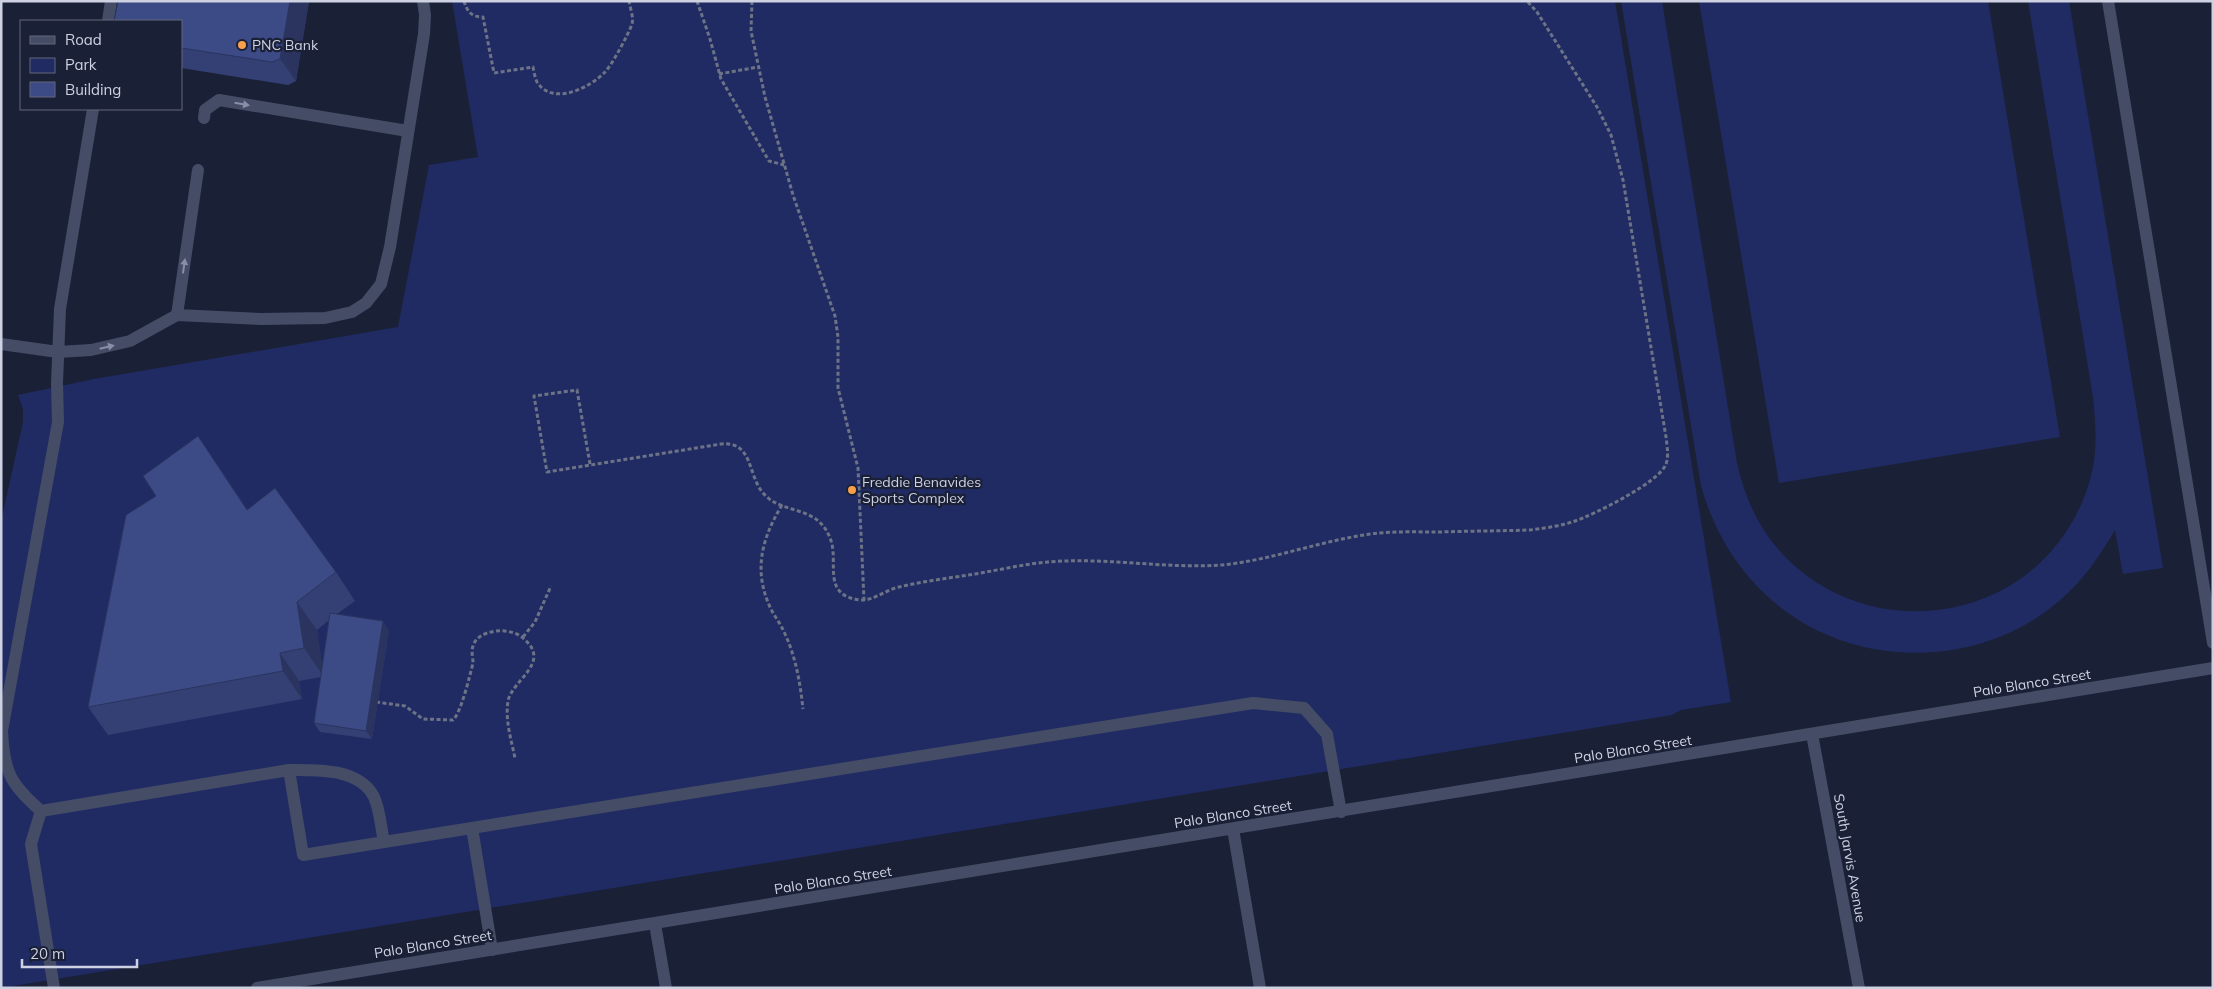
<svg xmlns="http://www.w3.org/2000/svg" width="2214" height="989" font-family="Mulish,sans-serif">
	<rect width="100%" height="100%" fill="#1a2036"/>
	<path fill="#212b63" d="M452 1H1615L1731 702 1681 710 1672 715 1 988V522L23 422V409L18 395 94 379 398 327 429 165 478 157Z
		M1621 1H1662L1737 463C1743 490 1753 516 1770 539 1834 625 1962 636 2040 563 2068 536 2088 500 2094 461 2097 439 2095 419 2093 397L2028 1H2069L2163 568 2123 574 2115 530C2099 557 2083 581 2059 601 1977 672 1845 670 1766 595 1734 565 1713 528 1701 486Z
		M1699 1H1988L2060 437 1779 483Z"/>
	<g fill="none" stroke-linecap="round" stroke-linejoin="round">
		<path stroke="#6d7386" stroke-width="3" stroke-dasharray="4 2.5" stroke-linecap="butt" d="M464 1C467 12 472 17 483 17L494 73 533 67C534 72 535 78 537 82 553 107 591 87 605 72 612 65 629 33 632 24 634 18 630 8 629 1
			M697 1 710 39 721 79 769 161 784 165
			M752 1 751 31 765 97 793 195 835 316 838 337V388L858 468 864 600
			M719 74 758 67
			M590 464 577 390 534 396 547 472 721 444C754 441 747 476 764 494 782 515 817 504 830 538 840 561 820 595 860 600 874 601 885 590 899 587 924 581 950 578 975 574 999 570 1024 564 1048 562 1106 557 1164 569 1222 565 1272 560 1320 541 1370 534 1392 531 1416 532 1438 532 1469 531 1499 531 1530 530 1545 528 1561 526 1575 521 1593 515 1660 482 1666 464 1669 456 1667 446 1666 437L1623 180 1611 135 1597 107 1537 12 1527 1
			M782 505C762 538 753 570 770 607 774 616 781 624 785 634 796 658 800 682 803 709
			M523 637 535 622 551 586
			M376 702 405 706 423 719 453 720C461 713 470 675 473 663 473 659 472 655 472 651 473 638 483 633 496 631 505 630 517 632 524 639 552 663 512 680 508 701 505 720 511 739 515 758"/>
		<path stroke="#454c66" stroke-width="12" d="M2108 1 2213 643
			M108 21 111 1
			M204 118 205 110 219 100 408 131
			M177 315 198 170
			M1 344 58 352 91 350 130 341 177 315 261 319 325 318 352 312 366 303 381 284 390 247 424 34 425 15 423 1
			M289 770C317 770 359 768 374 797 380 810 381 828 384 842
			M41 811C10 784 4 772 2 731L58 422 57 383 60 309 93 109
			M472 828 492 950
			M54 988 31 844 41 811 289 770 303 855 1253 703 1304 708 1327 734 1341 812"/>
		<path stroke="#454c66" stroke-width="12" d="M1812 734 1859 988
			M1233 829 1260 988
			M655 924 666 988"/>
		<path stroke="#454c66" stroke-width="12" d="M257 988 2213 668"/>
	</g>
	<path fill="#344073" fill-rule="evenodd" d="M309 1 296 81 288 85 181 68V21Z
		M198 436 247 509 336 572 355 601 337 614 389 630 372 739 320 732 314 723 321 677 299 681 302 699 108 735 88 707 156 496ZM329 620 322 666 317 630Z"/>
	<path fill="#2a345e" d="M290 1H309L296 81 280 59Z
		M198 436 218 465 266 538 247 510Z
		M297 602 317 630 324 677 304 648Z
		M383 621 389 630 372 739 366 731Z
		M280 653 299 681 302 699 283 671Z"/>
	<path fill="#3c4a86" stroke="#2a345e" d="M118 1H290L280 59 272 62 181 48V21H114Z
		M198 436 247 510 275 488 336 572 297 602 304 648 280 653 283 671 88 707 126 515 156 496 143 476Z
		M330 613 383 621 366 731 314 723Z"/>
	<defs><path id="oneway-solid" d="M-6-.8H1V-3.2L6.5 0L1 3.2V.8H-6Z" transform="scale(1.25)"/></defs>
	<g fill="#898ea4">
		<use href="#oneway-solid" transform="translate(242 104) rotate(10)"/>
		<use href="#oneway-solid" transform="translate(184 266) rotate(-82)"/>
		<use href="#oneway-solid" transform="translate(107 347) rotate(-13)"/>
	</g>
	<g fill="#f9a04c" stroke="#1a2036" stroke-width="2">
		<circle cx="242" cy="45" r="5"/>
		<circle cx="852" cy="490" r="5"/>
	</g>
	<g text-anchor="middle" stroke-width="4.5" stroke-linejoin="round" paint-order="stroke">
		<g font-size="14" fill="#cdd1e1" stroke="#1a2036" text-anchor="start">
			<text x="252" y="50">PNC Bank</text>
			<text x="862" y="487">Freddie Benavides<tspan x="862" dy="16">Sports Complex</tspan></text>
		</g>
		<g font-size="14" fill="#cdd1e1" stroke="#1a2036">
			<text transform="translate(2032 683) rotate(-9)" y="5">Palo Blanco Street</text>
			<text transform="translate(1633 749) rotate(-9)" y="5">Palo Blanco Street</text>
			<text transform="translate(1233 814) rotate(-9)" y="5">Palo Blanco Street</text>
			<text transform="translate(1850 858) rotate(80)" y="5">South Jarvis Avenue</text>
			<text transform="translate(833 880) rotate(-9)" y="5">Palo Blanco Street</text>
			<text transform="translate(433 944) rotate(-9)" y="5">Palo Blanco Street</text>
		</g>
	</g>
	<rect width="2214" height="989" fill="none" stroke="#cdd1e1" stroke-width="5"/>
	<rect x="20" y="20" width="162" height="90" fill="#1a2036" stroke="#62677a"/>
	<rect x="30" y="36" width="25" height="8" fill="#454c66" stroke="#62677a"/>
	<text x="65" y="45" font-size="15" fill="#cdd1e1">Road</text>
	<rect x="30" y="58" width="25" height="15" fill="#212b63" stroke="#62677a"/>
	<text x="65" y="70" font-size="15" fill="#cdd1e1">Park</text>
	<rect x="30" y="82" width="25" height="15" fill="#3c4a86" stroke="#62677a"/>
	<text x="65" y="95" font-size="15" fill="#cdd1e1">Building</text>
	<path d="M22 959v8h115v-8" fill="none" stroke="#cdd1e1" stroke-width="2.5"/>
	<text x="30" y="959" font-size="15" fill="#cdd1e1" stroke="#1a2036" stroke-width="4" paint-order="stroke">20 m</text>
</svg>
